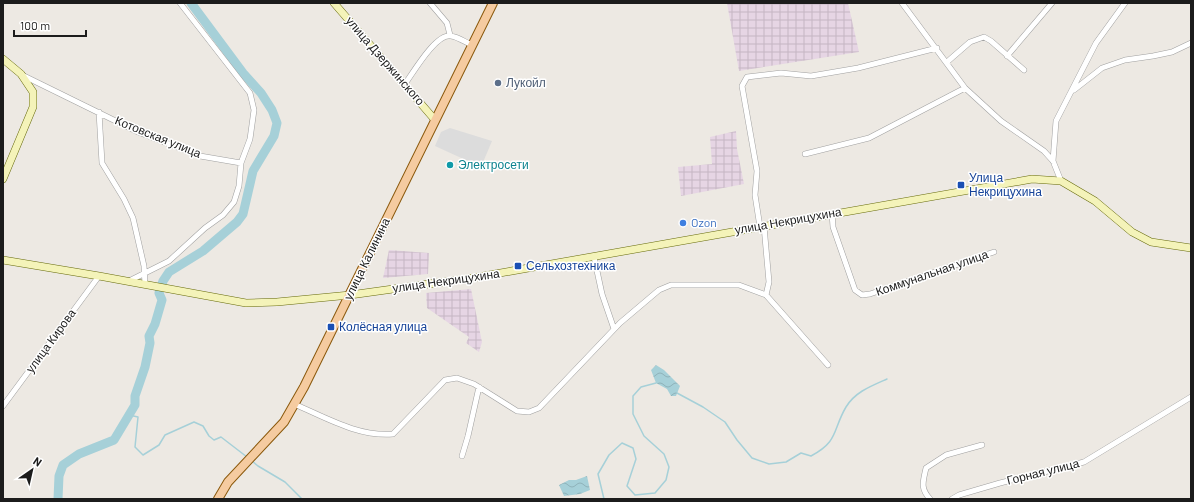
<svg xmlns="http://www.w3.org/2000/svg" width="1194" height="502" font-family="Barlow,sans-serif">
	<defs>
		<pattern id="industrial-grid" width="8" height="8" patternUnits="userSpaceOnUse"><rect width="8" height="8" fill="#e6d5e4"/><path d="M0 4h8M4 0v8" fill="none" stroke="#c5b6c3"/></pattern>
		<pattern id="water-waves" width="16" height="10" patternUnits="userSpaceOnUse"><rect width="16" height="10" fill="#a6d0d8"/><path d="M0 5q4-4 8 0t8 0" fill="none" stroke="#8eb2b9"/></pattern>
	</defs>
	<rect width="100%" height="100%" fill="#ede9e3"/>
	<path fill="url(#industrial-grid)" d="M727 3H848L859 52 739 71Z
		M736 131 737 149 744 184 681 196 678 167 712 164 710 137Z
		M389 250 429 253 428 274 383 278Z
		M471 289 482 342 479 352 466 343 469 337 427 308 426 293Z"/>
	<path fill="#dcdcdc" d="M450 128 492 141 481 167 435 146 441 132Z"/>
	<path fill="url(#water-waves)" d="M656 365 664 370 680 386 676 396H671L667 389 656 383 651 370Z
		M587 476 590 490 580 494 564 496 559 485 569 480H576Z"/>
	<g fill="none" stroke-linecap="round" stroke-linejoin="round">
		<path stroke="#a6d0d8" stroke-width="1.5" d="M677 393 703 407 725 422 737 440 752 458 769 464 786 462 801 453 811 456C839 441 832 431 846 407 855 392 871 386 887 379
			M129 415 138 417 135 447 143 455 159 445 165 435 194 422 203 426 209 436 214 440 221 437 247 457
			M252 461 258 466 285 482 302 499
			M604 499 598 474 609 455 622 443 633 448 636 459 627 486 635 495 655 493 666 480 669 467 664 454 644 436 633 414V396L641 387 656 383"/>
		<path stroke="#a6d0d8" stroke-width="9" d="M58 499 59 476 63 465 79 454 114 440 135 405V396L145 367 150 343 149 336 155 324 162 300 159 293 163 281 169 272 203 251 237 222 243 214 253 171 274 136 277 123 272 110 261 93 243 73 191 3"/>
		<defs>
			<path id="street" d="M430 3 447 23 450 35
				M902 3 965 88 1001 121 1044 151 1053 161 1061 181
				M1007 56 1052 3
				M947 62 970 42 984 37 991 41 1024 70
				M22 75 138 132 200 156 241 163
				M405 84C413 73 436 33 451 36 458 37 465 42 472 45
				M1074 90 1102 68 1125 60 1153 56 1172 52 1191 43
				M99 112 102 163 124 199 133 218 144 266 145 284
				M805 154 869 138 965 88
				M1053 161 1056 121 1096 43 1125 3
				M832 213 833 227 855 290 862 295 870 294 994 252
				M764 226 769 282 766 295
				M760 227 755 195 757 171 742 86 747 77 781 73 811 76 858 68 937 48
				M594 257 602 294 614 329
				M129 281 169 261 205 228 223 215 234 202 239 186 241 163 250 139 254 110 250 93 180 3
				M294 404C325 417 358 437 393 434L445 380 457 378 474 384 517 411 529 412 539 408 620 323 659 290 671 285H739L766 295 828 365
				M3 406 99 276
				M462 456 468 436 479 387
				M930 499C920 488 923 482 926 468L946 455 982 445
				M952 499 959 495 1000 483 1084 462 1191 397"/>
			<path id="secondary" d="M334 3 435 120
				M3 59 21 74 33 92V107L3 179
				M3 260 99 276 246 303 277 302 350 295 472 278 1032 179 1061 181 1095 201 1132 232 1151 242 1191 248"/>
			<path id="primary" d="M218 499 228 482 284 422 304 387 493 3"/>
		</defs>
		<use href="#street" stroke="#a0a0a0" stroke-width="6"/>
		<use href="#secondary" stroke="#666a0c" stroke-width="8"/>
		<use href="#primary" stroke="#8a580b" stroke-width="10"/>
		<use href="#street" stroke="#fff" stroke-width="5"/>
		<use href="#secondary" stroke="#f4f3b9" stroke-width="7"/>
		<use href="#primary" stroke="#f5cba0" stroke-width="8"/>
	</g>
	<circle fill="#5c6f8a" stroke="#fff" stroke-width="1.5" cx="498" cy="83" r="4"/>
	<circle fill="#0f9aa8" stroke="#fff" stroke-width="1.5" cx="450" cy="165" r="4"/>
	<g fill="#1a4fb4" stroke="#fff" stroke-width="1.5">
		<rect x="957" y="181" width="8" height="8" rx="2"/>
		<rect x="514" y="262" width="8" height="8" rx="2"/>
		<rect x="327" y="323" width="8" height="8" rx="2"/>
	</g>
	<circle fill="#3f7fe0" stroke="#fff" stroke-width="1.5" cx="683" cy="223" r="4"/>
	<g text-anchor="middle" stroke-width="3" stroke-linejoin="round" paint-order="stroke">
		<g font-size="12" fill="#1c1c1c" stroke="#fff">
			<text transform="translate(385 61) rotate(49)" y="4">улица Дзержинского</text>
			<text transform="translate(158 137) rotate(22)" y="4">Котовская улица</text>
			<text transform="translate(788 221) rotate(-10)" y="4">улица Некрицухина</text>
			<text transform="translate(367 259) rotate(-64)" y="4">улица Калинина</text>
			<text transform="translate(932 273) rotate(-19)" y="4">Коммунальная улица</text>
			<text transform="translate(446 281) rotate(-8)" y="4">улица Некрицухина</text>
			<text transform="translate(51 341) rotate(-54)" y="4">улица Кирова</text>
			<text transform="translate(1043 472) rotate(-14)" y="4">Горная улица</text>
		</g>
		<g font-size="12" fill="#4e5e75" stroke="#fff" text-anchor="start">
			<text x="506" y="87">Лукойл</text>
		</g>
		<g font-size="12" fill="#0d838f" stroke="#fff" text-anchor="start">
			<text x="458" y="169">Электросети</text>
		</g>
		<g font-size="12" fill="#164399" stroke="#fff" text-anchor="start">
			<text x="969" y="182">Улица<tspan x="969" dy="14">Некрицухина</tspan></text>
			<text x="526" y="270">Сельхозтехника</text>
			<text x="339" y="331">Колёсная улица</text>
		</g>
		<g font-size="12" fill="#366cbe" stroke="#fff" text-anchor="start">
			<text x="691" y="227">Ozon</text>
		</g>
	</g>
	<rect width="1194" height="502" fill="none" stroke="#1c1c1c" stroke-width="8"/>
	<g transform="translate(32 470) rotate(34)" stroke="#ffffff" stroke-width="3" paint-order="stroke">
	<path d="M0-3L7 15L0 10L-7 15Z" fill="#1c1c1c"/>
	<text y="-6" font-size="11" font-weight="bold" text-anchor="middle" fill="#1c1c1c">N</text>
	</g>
	<path d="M14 30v6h72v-6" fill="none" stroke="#1c1c1c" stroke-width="2"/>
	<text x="20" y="30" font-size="12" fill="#1c1c1c" stroke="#ffffff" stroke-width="3" paint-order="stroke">100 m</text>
</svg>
